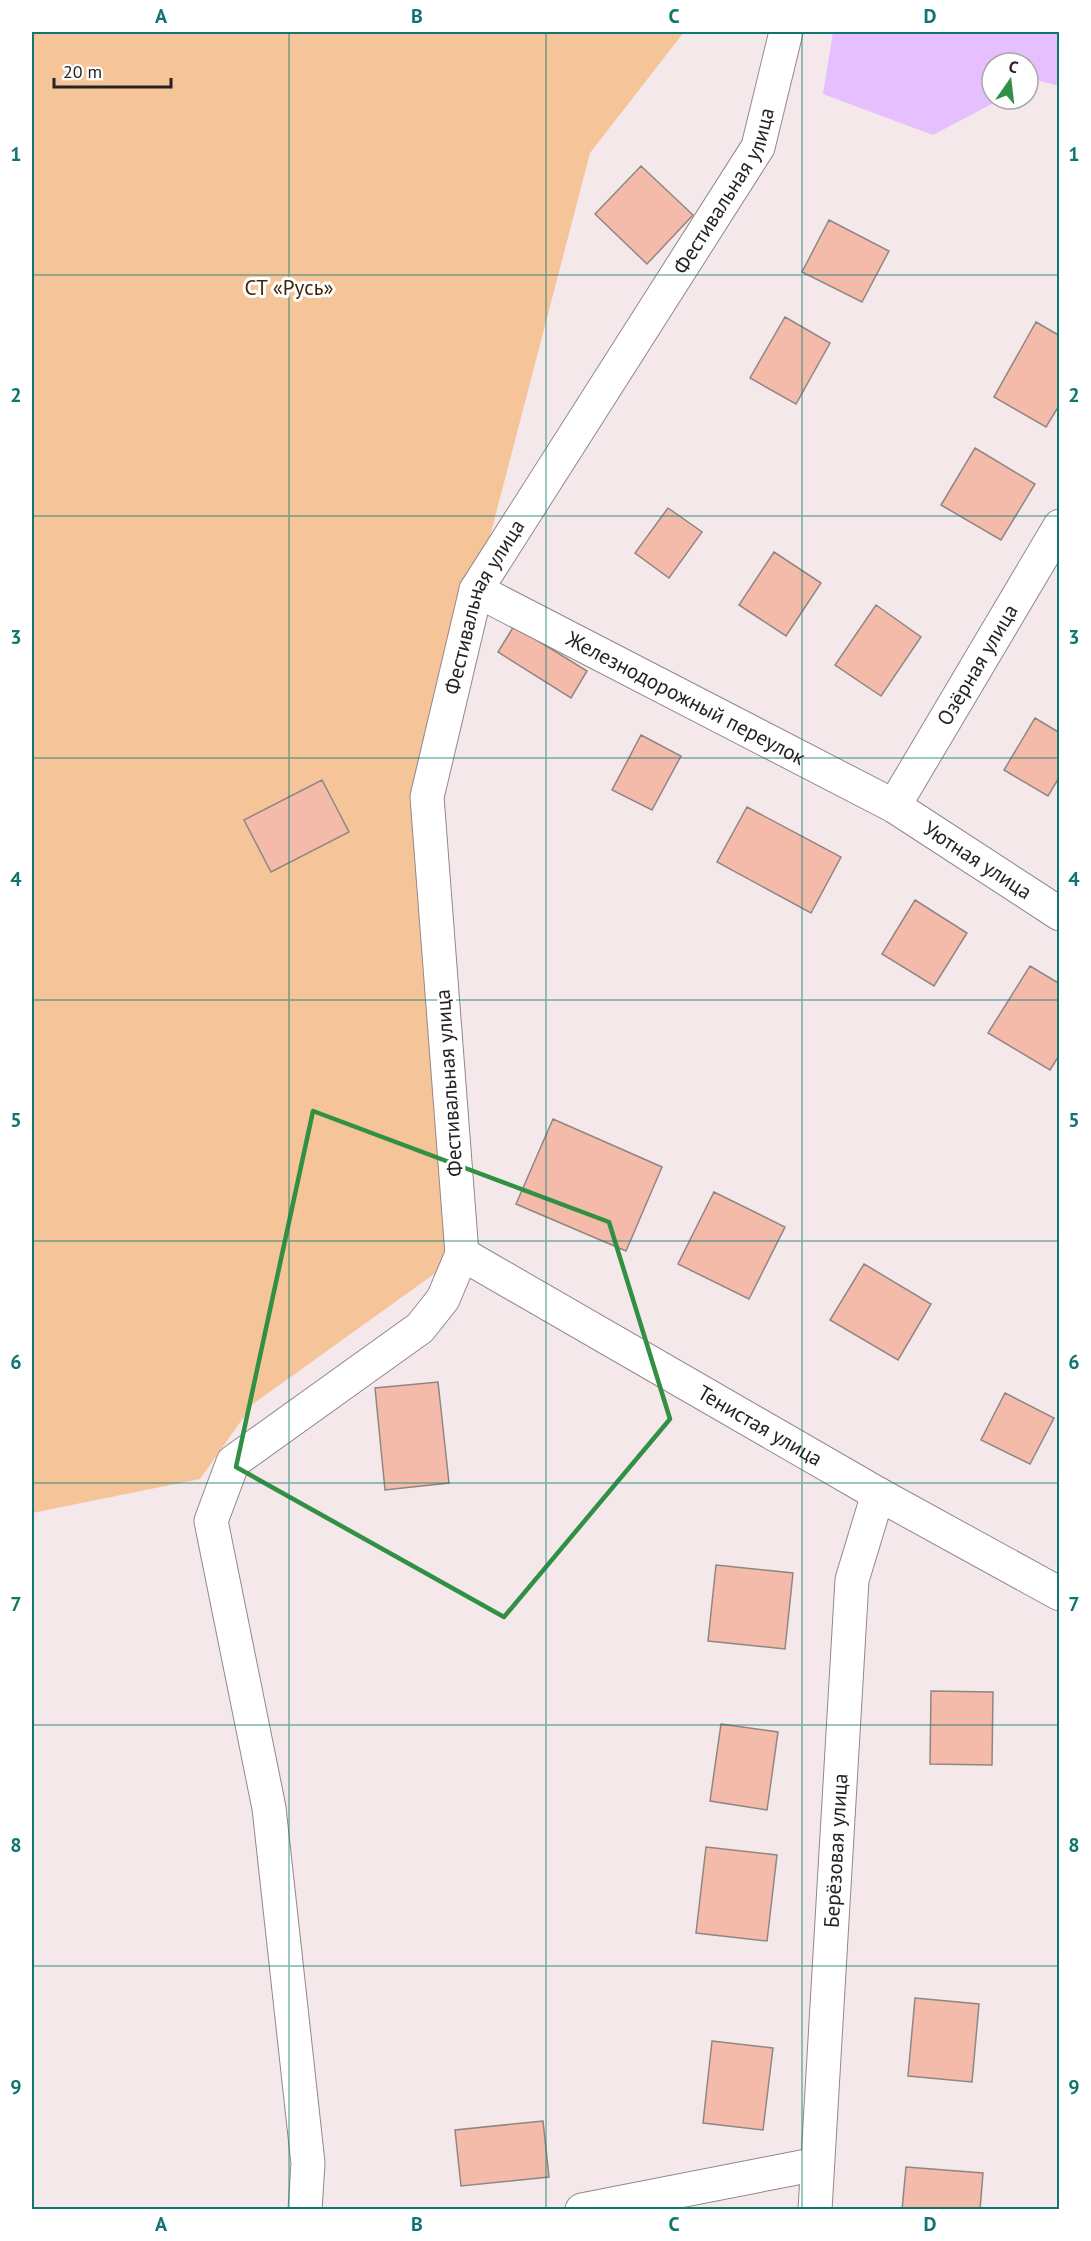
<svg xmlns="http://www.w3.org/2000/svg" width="1091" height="2241" font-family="'PT Sans',sans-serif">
	<rect width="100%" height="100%" fill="#f4e8ea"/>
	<path fill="#f5c498" d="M32 32H684L590 153 476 590 427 797 462 1254 253 1404 200 1479 32 1513Z"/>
	<path fill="#e6bffe" d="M833 32H1059V86L1037 80 1028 85V63H992V99H1001L933 135 823 94Z"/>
	<path fill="#f4bbab" stroke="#908683" stroke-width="1.5" d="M641 166 693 215 647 264 595 214Z
		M829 220 889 251 862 302 802 272Z
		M785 317 830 343 796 404 750 378Z
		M1036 322 1060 336V404L1046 427 994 397Z
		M975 448 1035 484 1001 540 941 505Z
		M668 508 702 532 669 578 635 553Z
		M774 552 821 583 786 636 739 605Z
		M876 605 921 637 881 696 835 665Z
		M514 626 587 671 571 698 498 652Z
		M1035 718 1060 733V776L1048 796 1004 770Z
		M641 735 681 756 652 810 612 790Z
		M322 780 349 832 271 872 244 820Z
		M747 807 841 857 811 913 717 862Z
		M915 900 967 933 934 986 882 954Z
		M1030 966 1060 984V1054L1050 1070 988 1033Z
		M553 1119 662 1167 626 1251 516 1204Z
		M714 1192 785 1227 749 1299 678 1264Z
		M864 1264 931 1304 898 1360 830 1320Z
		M438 1382 449 1483 385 1490 375 1388Z
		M1005 1393 1054 1418 1030 1464 981 1440Z
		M716 1565 793 1573 785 1649 708 1641Z
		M931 1691 993 1692 992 1765 930 1764Z
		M721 1724 778 1732 767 1810 710 1801Z
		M706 1847 777 1855 767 1941 696 1933Z
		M915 1998 979 2004 972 2082 908 2076Z
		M712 2041 773 2048 763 2130 703 2123Z
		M543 2121 549 2177 461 2186 455 2130Z
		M906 2167 983 2173 980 2210H902Z"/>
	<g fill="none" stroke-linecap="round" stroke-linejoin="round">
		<defs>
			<g id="street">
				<path id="s1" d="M476 590 894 806 1060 914"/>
				<path id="s2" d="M894 806 1060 526"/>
				<path id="s3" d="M462 1254 878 1494 1060 1594"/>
				<path id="s4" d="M305 2210 308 2163 269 1808 211 1521 233 1462 420 1328 443 1299 462 1254 427 797 476 590 758 147 786 32"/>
				<path d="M582 2210 817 2164"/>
				<path id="s5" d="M815 2210 852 1580 878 1494"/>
			</g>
		</defs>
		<use href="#street" stroke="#938889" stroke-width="35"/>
		<use href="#street" stroke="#fff" stroke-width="33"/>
	</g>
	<path fill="none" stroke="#319043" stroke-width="4.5" stroke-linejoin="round" d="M313 1111 609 1222 670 1419 504 1617 236 1467Z"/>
	<path fill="none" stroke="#0f766e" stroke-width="1.5" stroke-opacity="0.55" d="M289 32V2210M546 32V2210M802 32V2210M32 275H1060M32 516H1060M32 758H1060M32 1000H1060M32 1241H1060M32 1483H1060M32 1725H1060M32 1966H1060"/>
	<g text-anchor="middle" stroke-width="6" stroke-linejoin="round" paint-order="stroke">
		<g font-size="21" fill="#272223" stroke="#fff">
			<text dy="7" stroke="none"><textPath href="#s4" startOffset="2218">Фестивальная улица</textPath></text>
			<text dy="7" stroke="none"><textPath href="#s4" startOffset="1734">Фестивальная улица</textPath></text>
			<text dy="7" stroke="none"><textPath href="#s2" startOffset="164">Озёрная улица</textPath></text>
			<text dy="7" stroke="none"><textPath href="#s1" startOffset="236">Железнодорожный переулок</textPath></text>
			<text dy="7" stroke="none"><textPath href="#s1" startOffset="570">Уютная улица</textPath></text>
			<text transform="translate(449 1083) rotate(-94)" y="7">Фестивальная улица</text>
			<text dy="7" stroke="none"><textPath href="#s3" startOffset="344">Тенистая улица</textPath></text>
			<text dy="7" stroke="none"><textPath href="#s5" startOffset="360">Берёзовая улица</textPath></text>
		</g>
		<g font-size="21" fill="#402507" stroke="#fff">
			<text x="289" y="295">СТ «Русь»</text>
		</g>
	</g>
	<rect width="1091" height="2241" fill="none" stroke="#ffffff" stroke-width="66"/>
	<g transform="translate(1010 81) rotate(14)"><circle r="28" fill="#ffffff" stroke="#a9a7a7" stroke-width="1.5"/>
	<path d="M0-4.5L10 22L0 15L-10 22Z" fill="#319043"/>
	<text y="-9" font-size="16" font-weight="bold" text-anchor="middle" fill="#272223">С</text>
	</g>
	<path d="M54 78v9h117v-9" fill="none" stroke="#272223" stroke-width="3"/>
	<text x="63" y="78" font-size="18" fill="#272223" stroke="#ffffff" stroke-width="4.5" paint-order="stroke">20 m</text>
	<rect x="33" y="33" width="1025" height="2175" fill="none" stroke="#0f766e" stroke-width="2"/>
	<g font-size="20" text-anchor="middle" font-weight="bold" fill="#0f766e">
		<text x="161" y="23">A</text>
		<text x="417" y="23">B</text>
		<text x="674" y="23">C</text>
		<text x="930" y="23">D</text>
		<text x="16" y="161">1</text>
		<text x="1074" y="161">1</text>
		<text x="16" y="402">2</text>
		<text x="1074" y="402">2</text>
		<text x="16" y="644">3</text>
		<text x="1074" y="644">3</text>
		<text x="16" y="886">4</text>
		<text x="1074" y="886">4</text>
		<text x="16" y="1127">5</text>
		<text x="1074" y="1127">5</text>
		<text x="16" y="1369">6</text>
		<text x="1074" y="1369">6</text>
		<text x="16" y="1611">7</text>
		<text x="1074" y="1611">7</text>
		<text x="16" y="1852">8</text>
		<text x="1074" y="1852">8</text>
		<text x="16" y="2094">9</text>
		<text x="1074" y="2094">9</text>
		<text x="161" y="2231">A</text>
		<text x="417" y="2231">B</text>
		<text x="674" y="2231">C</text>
		<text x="930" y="2231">D</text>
	</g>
</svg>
